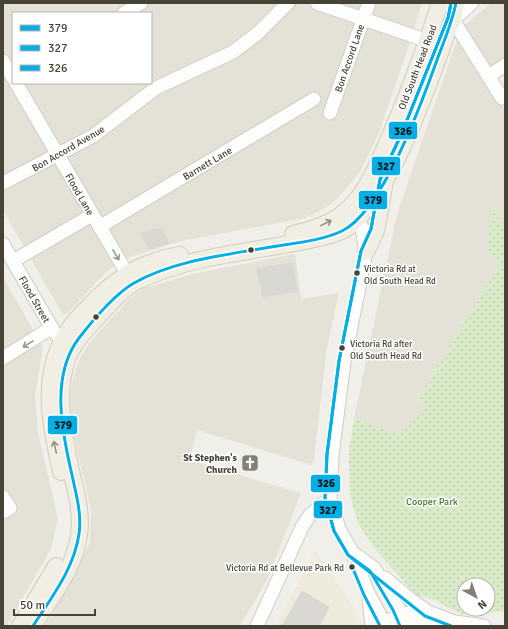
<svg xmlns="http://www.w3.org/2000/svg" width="508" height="629" font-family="Signika,sans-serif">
	<defs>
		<pattern id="park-dots" width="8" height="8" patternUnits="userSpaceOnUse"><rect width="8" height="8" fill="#daebca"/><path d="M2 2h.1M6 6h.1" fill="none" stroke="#bccbae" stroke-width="1.8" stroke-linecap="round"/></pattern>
	</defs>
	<rect width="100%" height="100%" fill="#f0efea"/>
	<path fill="#e4e2d7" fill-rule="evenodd" d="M3 3H422L408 48 378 135 360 172 336 200 323 209 305 218 181 241 124 259 106 272 68 313 63 315 3 210ZM13 13H151V83H13Z
		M491 3H505V58L490 68 464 29 465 25Z
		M461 39 505 110V227L492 206 499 265 417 400 429 404 401 434 354 418 397 214 457 40Z
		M295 254 301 299 339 293 327 347 314 459 312 465 197 430 189 460 301 493 267 580 240 626H45L63 596 90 542 91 510 72 429 70 397 73 379 80 358 91 341 129 299 145 288 192 274Z
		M3 277 43 347 35 397 38 432 58 519 51 549 7 626H3Z"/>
	<path fill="#eeebdc" d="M315 550 355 609 358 626H276Z"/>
	<path fill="url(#park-dots)" fill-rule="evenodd" d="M492 206 505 227V611L475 615 461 614 432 599 416 595 375 549 358 524 350 495 349 451 354 418 401 434 428 404 417 400 499 265 487 250ZM464 585H488V609H464Z"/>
	<path fill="#dad8d2" stroke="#d8d6d0" d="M161 228 169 243 150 249 141 234Z
		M292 263 297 291 263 297 257 269Z
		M302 591 329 607 319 626H282Z"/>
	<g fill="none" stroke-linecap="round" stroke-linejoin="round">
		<defs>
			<path id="minor" d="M317 3 428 41 433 33
				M472 3 453 20 502 98
				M124 13 141 3
				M3 61 13 78
				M489 76 505 65
				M16 83 132 282
				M330 113 369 3
				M3 183 93 136 156 88 233 52 258 33 288 3
				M352 210 362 228 366 252 344 362 332 455 330 498 339 529 352 552 368 593 386 626
				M99 227 314 99
				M3 244 53 330 62 341 69 346
				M13 261 92 215
				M3 358 51 328
				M3 497 10 508 3 512
				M352 552 374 568 398 608 405 626
				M385 578 411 600 428 612
				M369 599 372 626
				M384 622 415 611 428 612 455 622 484 626
				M402 623 418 620 439 626
				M257 626 302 527 310 515 330 498"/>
			<path id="major" d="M293 234C312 230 336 222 350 207 367 191 377 166 386 145 407 98 424 51 440 3
				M366 252 376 231 384 187
				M61 472C50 421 38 371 72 325 79 315 89 307 97 298 122 274 145 261 180 255
				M20 626 56 566
				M33 626C50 599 75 568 79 535 82 515 77 495 72 475 64 438 55 396 67 359 73 343 85 330 97 318 110 304 122 288 140 280 199 252 265 252 327 236 334 234 341 232 347 228 393 194 429 82 449 28L453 20 456 3"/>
		</defs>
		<use href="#minor" stroke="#cecdc7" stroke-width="15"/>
		<use href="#major" stroke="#d2cdb7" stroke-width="18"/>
		<use href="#minor" stroke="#fdfdfc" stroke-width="13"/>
		<use href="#major" stroke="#f1efe4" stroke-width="16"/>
		<defs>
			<path id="bus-1" d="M33 626C51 598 74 569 79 534 82 514 76 494 72 475 62 432 50 376 79 338 93 320 115 294 134 283 175 260 226 255 271 247 294 243 321 241 342 231 383 211 422 102 437 60 444 41 452 23 456 3"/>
			<path id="bus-2" d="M451 3 448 18 401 135 380 179 371 229 361 251 339 361 327 454 325 498 334 531 348 555 425 616 451 626
				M351 564 364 595 380 626"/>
			<path id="bus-3" d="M400 626 393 610 370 571 348 555 334 531 325 498 327 455 339 361 361 251 371 229 380 180 401 135 448 18 451 3"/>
		</defs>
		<use href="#bus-1" stroke="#fff" stroke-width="6"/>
		<use href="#bus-2" stroke="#fff" stroke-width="6"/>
		<use href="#bus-3" stroke="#fff" stroke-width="6"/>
		<use href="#bus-1" stroke="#04afe6" stroke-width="3"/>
		<use href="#bus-2" stroke="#04afe6" stroke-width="3"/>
		<use href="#bus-3" stroke="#04afe6" stroke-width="3"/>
	</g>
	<defs><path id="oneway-shaft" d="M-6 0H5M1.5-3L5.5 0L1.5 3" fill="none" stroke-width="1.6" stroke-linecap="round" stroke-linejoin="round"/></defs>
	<g stroke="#939084">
		<use href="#oneway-shaft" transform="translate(326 223) rotate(-26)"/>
		<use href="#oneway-shaft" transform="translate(55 447) rotate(-103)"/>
	</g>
	<g stroke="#98968f">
		<use href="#oneway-shaft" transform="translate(116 255) rotate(60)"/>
		<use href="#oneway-shaft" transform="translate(28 344) rotate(149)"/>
	</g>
	<defs>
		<symbol id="church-square" viewBox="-11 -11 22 22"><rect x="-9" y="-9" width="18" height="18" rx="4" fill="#827f75" stroke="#fff"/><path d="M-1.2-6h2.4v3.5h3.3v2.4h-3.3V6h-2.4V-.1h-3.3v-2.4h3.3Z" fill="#fff"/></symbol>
	</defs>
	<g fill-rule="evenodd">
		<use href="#church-square" x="240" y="453" width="20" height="20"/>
	</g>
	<g fill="#464236" stroke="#fff" stroke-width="1.5">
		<circle cx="251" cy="250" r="3.5"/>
		<circle cx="357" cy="273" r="3.5"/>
		<circle cx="96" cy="317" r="3.5"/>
		<circle cx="342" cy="348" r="3.5"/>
		<circle cx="352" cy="567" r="3.5"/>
	</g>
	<g text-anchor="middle" stroke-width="3" stroke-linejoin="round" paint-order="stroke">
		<g font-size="9" fill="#464236" stroke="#fff" text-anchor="start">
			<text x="364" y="272">Victoria Rd at<tspan x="364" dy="12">Old South Head Rd</tspan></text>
			<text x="350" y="347">Victoria Rd after<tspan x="350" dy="12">Old South Head Rd</tspan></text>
			<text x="344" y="571" text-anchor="end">Victoria Rd at Bellevue Park Rd</text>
		</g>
		<g font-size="10" fill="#464236" stroke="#fff">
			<text transform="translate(349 58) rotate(-71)" y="4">Bon Accord Lane</text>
			<text transform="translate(417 67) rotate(-69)" y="4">Old South Head Road</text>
			<text transform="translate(68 148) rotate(-30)" y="4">Bon Accord Avenue</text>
			<text transform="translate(207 163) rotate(-31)" y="4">Barnett Lane</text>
			<text transform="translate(80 194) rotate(60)" y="4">Flood Lane</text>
			<text transform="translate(35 299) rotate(60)" y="4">Flood Street</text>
		</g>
		<g font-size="10" font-weight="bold" fill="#464236" stroke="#fff" text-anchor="end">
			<text x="237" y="461">St Stephen's<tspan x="237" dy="12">Church</tspan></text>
		</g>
		<g font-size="10" fill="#3d7929" stroke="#fff">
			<text x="432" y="505">Cooper Park</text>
		</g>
	</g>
	<g stroke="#fff" stroke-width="1.5">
		<rect x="388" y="121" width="30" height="19" rx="4" fill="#04afe6"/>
		<rect x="371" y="156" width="30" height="20" rx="4" fill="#04afe6"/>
		<rect x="358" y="190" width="30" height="20" rx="4" fill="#04afe6"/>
		<rect x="47" y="415" width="31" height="20" rx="4" fill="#04afe6"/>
		<rect x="310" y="474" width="31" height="19" rx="4" fill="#04afe6"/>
		<rect x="313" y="500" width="30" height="19" rx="4" fill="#04afe6"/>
	</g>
	<g font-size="11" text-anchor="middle" font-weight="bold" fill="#111">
		<text x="403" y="135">326</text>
		<text x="386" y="170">327</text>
		<text x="373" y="204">379</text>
		<text x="63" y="429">379</text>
		<text x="326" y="487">326</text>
		<text x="328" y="514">327</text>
	</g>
	<rect width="508" height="629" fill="none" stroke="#464236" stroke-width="8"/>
	<rect x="12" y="12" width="140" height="72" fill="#ffffff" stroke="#b5b3af"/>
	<rect x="20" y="25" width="20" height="6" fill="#04afe6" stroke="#b5b3af"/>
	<text x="48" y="32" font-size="12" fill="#464236">379</text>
	<rect x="20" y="45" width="20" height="6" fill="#04afe6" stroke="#b5b3af"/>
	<text x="48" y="52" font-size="12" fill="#464236">327</text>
	<rect x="20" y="65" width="20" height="6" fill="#04afe6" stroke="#b5b3af"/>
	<text x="48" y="72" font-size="12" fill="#464236">326</text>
	<g transform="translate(476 597) rotate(140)"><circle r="19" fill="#ffffff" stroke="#b5b3af"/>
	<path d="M0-3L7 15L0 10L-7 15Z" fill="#827f75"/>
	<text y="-6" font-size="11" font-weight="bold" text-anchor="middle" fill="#464236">N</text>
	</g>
	<path d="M14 609v6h81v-6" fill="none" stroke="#464236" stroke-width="2"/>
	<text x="20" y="609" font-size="12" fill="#464236" stroke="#ffffff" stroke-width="3" paint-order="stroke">50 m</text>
</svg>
